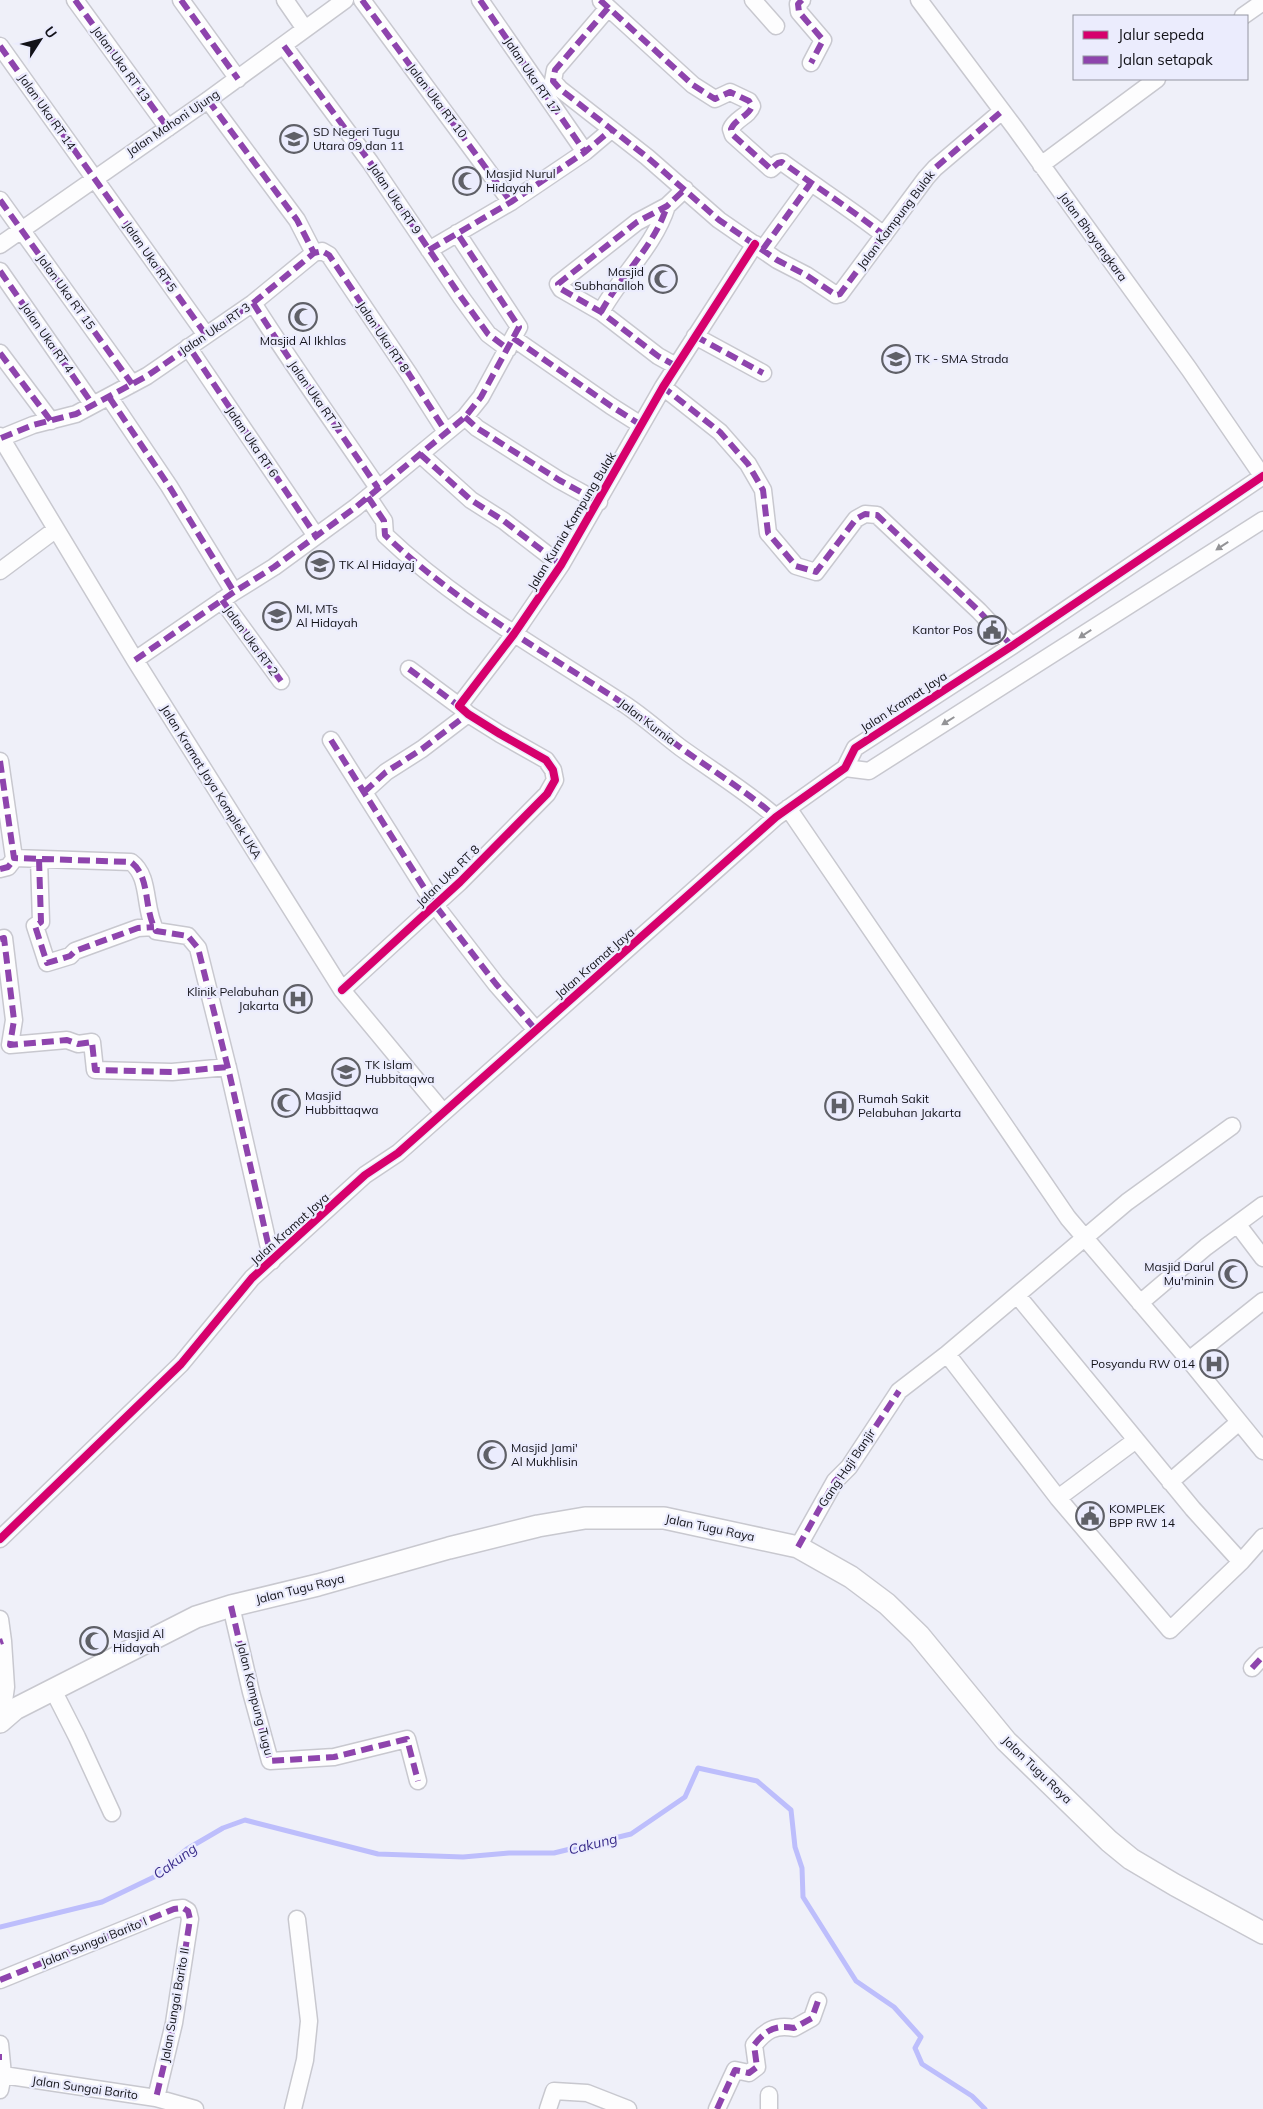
<svg xmlns="http://www.w3.org/2000/svg" width="1263" height="2109" font-family="Mulish,sans-serif">
	<rect width="100%" height="100%" fill="#eff0f9"/>
	<g fill="none" stroke-linecap="round" stroke-linejoin="round">
		<path stroke="#bdbefc" stroke-width="5" d="M0 1927 102 1902 154 1877 187 1849 223 1828 245 1820 378 1854 463 1857 509 1853H554L631 1834 685 1797 698 1768 757 1781 791 1810 795 1847 802 1868 803 1897 856 1981 894 2007 921 2037 915 2048 922 2064 972 2096 985 2109"/>
		<defs>
			<path id="minor" d="M75 0 168 128
				M181 0 238 79
				M285 0 305 29
				M362 0 511 202
				M480 0 585 152
				M753 0 776 26
				M802 0 798 4 799 12 823 40 811 63
				M919 0 1015 128 1189 369 1263 477
				M601 1 693 85 715 99 730 92 749 101 752 106C749 116 735 119 731 129L733 135 771 169 778 163 782 162C816 187 851 209 884 235
				M608 8 555 70 553 81 560 89 647 157 719 220 777 260 806 275 836 295 840 294 926 178 935 168 1002 111
				M1243 16 1263 2
				M0 46 206 335
				M284 46 370 162 461 297 488 334 508 349
				M208 100 297 220 314 253
				M1041 165 1157 79
				M0 200 132 384
				M0 245 208 100 345 0
				M763 249 810 184
				M429 250 511 202 585 152 611 130
				M0 271 93 405
				M253 303C293 366 336 426 378 488
				M601 312C621 275 654 247 667 206
				M695 336 763 373
				M513 338 611 406 641 425
				M188 347 316 536
				M0 353 51 421
				M676 366 658 356 601 312 561 289 558 284 637 222 667 206 685 189
				M663 387 720 432 748 464 763 490 768 533 796 566 816 572 856 519 865 514 877 515 979 611 1012 646
				M109 397 169 486 234 592
				M465 417 477 428 559 480 599 502
				M0 436 135 660 342 990 443 1112
				M1 438 33 425 76 414 147 376 253 303 314 253 322 251 329 255 409 374 446 432
				M420 454 471 500 504 521 561 565
				M368 497 384 521 385 535C455 602 540 649 621 702 642 715 661 733 681 748 713 771 746 791 776 817
				M0 571 55 530
				M222 600 281 681
				M135 660 234 592 274 567 356 507 465 417 481 397 519 327 457 233
				M409 669 459 706
				M331 740 435 905 496 984 536 1030
				M0 761 14 858 131 862C151 877 143 908 156 931L188 936 198 948 229 1072 272 1261
				M845 768 869 771 1263 520
				M364 792 386 772 422 749 468 714
				M788 808 1068 1218 1189 1360 1263 1451
				M39 859 41 922 35 926 47 963 70 956 75 951 138 928 154 927
				M0 869 8 867 15 858
				M0 939 4 938 14 1020 10 1045 67 1040 78 1044 92 1042 95 1070 172 1072 228 1067
				M342 990 460 882 547 794 555 780 553 770 546 760 500 734 468 714 459 706 514 634 561 565 663 387 755 244
				M1235 1226 1241 1229 1263 1258
				M1017 1295 1193 1509 1241 1562
				M1140 1303 1206 1247 1263 1205
				M947 1354 1058 1498 1170 1630 1241 1562 1263 1537
				M1189 1360 1263 1301
				M1170 1482 1239 1422
				M1058 1498 1136 1440
				M0 1539 181 1364 252 1278 365 1175 398 1153 776 817 845 768 855 748 1012 646 1263 476
				M798 1547 835 1481 849 1467 899 1391 947 1354 1127 1202 1232 1126
				M231 1606 251 1692 270 1761 334 1757 407 1739 418 1781
				M0 1619 3 1641 6 1687 1 1722
				M1252 1668 1263 1656
				M53 1690 77 1737 112 1813
				M0 1980 174 1909 183 1908 188 1911 190 1919 174 2023 156 2098
				M0 2044 3 2075 0 2090
				M3 2075 156 2098 195 2109
				M293 2109 305 2060 309 2021 297 1919
				M548 2109 554 2091 587 2093 628 2109
				M717 2109 735 2070 749 2073 757 2067 754 2045C765 2031 775 2024 794 2028L812 2018 818 2001
				M769 2109V2095"/>
			<path id="major" d="M0 1722 15 1709 196 1617 231 1606 318 1585 449 1548 538 1526 585 1518H664L798 1547 851 1577 887 1604 919 1635 1006 1741 1109 1841 1131 1859 1175 1885 1263 1933"/>
		</defs>
		<use href="#minor" stroke="#c8c8cf" stroke-width="19"/>
		<use href="#major" stroke="#c8c8cf" stroke-width="24"/>
		<use href="#minor" stroke="#fdfdfe" stroke-width="16"/>
		<use href="#major" stroke="#fdfdfe" stroke-width="21"/>
		<path stroke="#8e44ad" stroke-width="6" stroke-dasharray="12 6" stroke-linecap="butt" d="M75 0 168 128
			M181 0 238 79
			M362 0 511 202
			M480 0 585 152
			M600 0 693 85 715 99 730 92 749 101 752 106C749 116 735 119 731 129L733 135 771 169 778 163 782 162C816 187 851 209 884 235
			M802 0 798 4 799 12 823 40 811 63
			M608 8 555 70 553 81 560 89 647 157 719 220 777 260 806 275 836 295 840 294 926 178 935 168 1002 111
			M0 46 206 335
			M284 46 370 162 461 297 488 334 508 349
			M208 100 297 220 314 253
			M0 200 132 384
			M763 249 810 184
			M429 250 511 202 585 152 611 130
			M0 271 93 405
			M253 303C293 366 336 426 378 488
			M601 312C621 275 654 247 667 206
			M695 336 763 373
			M513 338 611 406 641 425
			M0 353 51 421
			M193 353 316 536
			M676 366 658 356 601 312 561 289 558 284 637 222 667 206 685 189
			M664 385 663 387 720 432 748 464 763 490 768 533 796 566 816 572 856 519 865 514 877 515 979 611 1012 646
			M109 397 169 486 234 592
			M465 417 477 428 559 480 599 502
			M1 438 33 425 76 414 147 376 253 303 314 253 322 251 329 255 409 374 446 432
			M420 454 471 500 504 521 561 565
			M368 497 384 521 385 535C455 602 540 649 621 702 642 715 661 733 681 748 713 771 746 791 776 817
			M222 600 281 681
			M135 660 234 592 274 567 356 507 465 417 481 397 519 327 457 233
			M409 669 459 706
			M331 740 435 905 496 984 536 1030
			M0 761 14 858 131 862C151 877 143 908 156 931L188 936 198 948 229 1072 272 1261
			M364 792 386 772 422 749 468 714
			M39 859 41 922 35 926 47 963 70 956 75 951 138 928 154 927
			M0 869 8 867 15 858
			M0 939 4 938 14 1020 10 1045 67 1040 78 1044 92 1042 95 1070 172 1072 228 1067
			M798 1547 835 1481 849 1467 899 1391
			M231 1606 251 1692 270 1761 334 1757 407 1739 418 1781
			M0 1642 3 1641
			M1252 1668 1263 1656
			M0 1980 174 1909 183 1908 188 1911 190 1919 174 2023 156 2098
			M0 2057H2
			M717 2109 735 2070 749 2073 757 2067 754 2045C765 2031 775 2024 794 2028L812 2018 818 2001"/>
		<defs>
			<path id="cycleway" d="M342 990 460 882 547 794 555 780 553 770 546 760 500 734 468 714 459 706 514 634 561 565 663 387 755 244
				M0 1539 181 1364 252 1278 365 1175 398 1153 776 817 845 768 855 748 1012 646 1263 476"/>
		</defs>
		<use href="#cycleway" stroke="#ebecfd" stroke-width="11"/>
		<use href="#cycleway" stroke="#d6006c" stroke-width="8"/>
	</g>
	<defs><path id="oneway-solid" d="M-6-.8H1V-3.2L6.5 0L1 3.2V.8H-6Z" transform="scale(1.25)"/></defs>
	<g fill="#939396">
		<use href="#oneway-solid" transform="translate(1222 546) rotate(147)"/>
		<use href="#oneway-solid" transform="translate(1085 634) rotate(147)"/>
		<use href="#oneway-solid" transform="translate(948 721) rotate(148)"/>
	</g>
	<defs>
		<symbol id="school-ring" viewBox="-11 -11 22 22"><circle r="9.5" fill="#ebecfd" stroke="#5f6067" stroke-width="1.5"/><path d="M0-5L7-2L0 1L-7-2ZM-4 1L0 2.5L4 1V4Q0 6-4 4Z" fill="#5f6067"/></symbol>
		<symbol id="mosque-ring" viewBox="-11 -11 22 22"><circle r="9.5" fill="#ebecfd" stroke="#5f6067" stroke-width="1.5"/><path d="M3.5-4.9A6 6 0 1 0 3.5 4.9A5 5 0 1 1 3.5-4.9Z" fill="#5f6067"/></symbol>
		<symbol id="civic-ring" viewBox="-11 -11 22 22"><circle r="9.5" fill="#ebecfd" stroke="#5f6067" stroke-width="1.5"/><path d="M-.6-6.5H3V-4.5H.6V-3L4-1V1h2V6H-6V1h2V-1L-.6-3ZM-1.2 2.5V6h2.4V2.5Z" fill="#5f6067"/></symbol>
		<symbol id="hospital-ring" viewBox="-11 -11 22 22"><circle r="9.5" fill="#ebecfd" stroke="#5f6067" stroke-width="1.5"/><path d="M-5-5h3v3.5h4V-5h3V5h-3V1.5h-4V5h-3Z" fill="#5f6067"/></symbol>
	</defs>
	<g fill-rule="evenodd">
		<use href="#school-ring" x="278" y="123" width="32" height="32"/>
		<use href="#mosque-ring" x="451" y="165" width="32" height="32"/>
		<use href="#mosque-ring" x="647" y="263" width="32" height="32"/>
		<use href="#mosque-ring" x="287" y="301" width="32" height="32"/>
		<use href="#school-ring" x="880" y="343" width="32" height="32"/>
		<use href="#school-ring" x="304" y="549" width="32" height="32"/>
		<use href="#school-ring" x="261" y="600" width="32" height="32"/>
		<use href="#civic-ring" x="976" y="614" width="32" height="32"/>
		<use href="#hospital-ring" x="282" y="983" width="32" height="32"/>
		<use href="#school-ring" x="330" y="1056" width="32" height="32"/>
		<use href="#mosque-ring" x="270" y="1087" width="32" height="32"/>
		<use href="#hospital-ring" x="823" y="1090" width="32" height="32"/>
		<use href="#mosque-ring" x="1217" y="1258" width="32" height="32"/>
		<use href="#hospital-ring" x="1198" y="1348" width="32" height="32"/>
		<use href="#mosque-ring" x="476" y="1439" width="32" height="32"/>
		<use href="#civic-ring" x="1074" y="1500" width="32" height="32"/>
		<use href="#mosque-ring" x="78" y="1625" width="32" height="32"/>
	</g>
	<g text-anchor="middle" stroke-width="4.5" stroke-linejoin="round" paint-order="stroke">
		<g font-size="12" fill="#121218" stroke="#ebecfd">
			<text transform="translate(121 64) rotate(54)" y="4">Jalan Uka RT 13</text>
			<text transform="translate(532 76) rotate(56)" y="4">Jalan Uka RT 17</text>
			<text transform="translate(437 101) rotate(53)" y="4">Jalan Uka RT 10</text>
			<text transform="translate(47 112) rotate(55)" y="4">Jalan Uka RT 14</text>
			<text transform="translate(173 123) rotate(-34)" y="4">Jalan Mahoni Ujung</text>
			<text transform="translate(395 199) rotate(56)" y="4">Jalan Uka RT 9</text>
			<text transform="translate(896 220) rotate(-53)" y="4">Jalan Kampung Bulak</text>
			<text transform="translate(1093 237) rotate(54)" y="4">Jalan Bhayangkara</text>
			<text transform="translate(150 257) rotate(55)" y="4">Jalan Uka RT 5</text>
			<text transform="translate(66 292) rotate(54)" y="4">Jalan Uka RT 15</text>
			<text transform="translate(215 329) rotate(-34)" y="4">Jalan Uka RT 3</text>
			<text transform="translate(383 337) rotate(56)" y="4">Jalan Uka RT 8</text>
			<text transform="translate(47 338) rotate(55)" y="4">Jalan Uka RT 4</text>
			<text transform="translate(315 396) rotate(55)" y="4">Jalan Uka RT 7</text>
			<text transform="translate(252 442) rotate(56)" y="4">Jalan Uka RT 6</text>
			<text transform="translate(572 521) rotate(-59)" y="4">Jalan Kurnia Kampung Bulak</text>
			<text transform="translate(251 641) rotate(54)" y="4">Jalan Uka RT 2</text>
			<text transform="translate(904 702) rotate(-33)" y="4">Jalan Kramat Jaya</text>
			<text transform="translate(647 722) rotate(37)" y="4">Jalan Kurnia</text>
			<text transform="translate(211 782) rotate(58)" y="4">Jalan Kramat Jaya Komplek UKA</text>
			<text transform="translate(448 876) rotate(-44)" y="4">Jalan Uka RT 8</text>
			<text transform="translate(595 963) rotate(-41)" y="4">Jalan Kramat Jaya</text>
			<text transform="translate(290 1229) rotate(-42)" y="4">Jalan Kramat Jaya</text>
			<text transform="translate(847 1468) rotate(-56)" y="4">Gang Haji Banjir</text>
			<text transform="translate(710 1528) rotate(12)" y="4">Jalan Tugu Raya</text>
			<text transform="translate(300 1589) rotate(-14)" y="4">Jalan Tugu Raya</text>
			<text transform="translate(255 1699) rotate(76)" y="4">Jalan Kampung Tugu</text>
			<text transform="translate(1037 1770) rotate(44)" y="4">Jalan Tugu Raya</text>
			<text transform="translate(94 1942) rotate(-22)" y="4">Jalan Sungai Barito I</text>
			<text transform="translate(175 2005) rotate(-80)" y="4">Jalan Sungai Barito II</text>
			<text transform="translate(85 2088) rotate(8)" y="4">Jalan Sungai Barito</text>
		</g>
		<g font-size="12" fill="#121218" stroke="#ebecfd" text-anchor="start">
			<text x="313" y="136">SD Negeri Tugu<tspan x="313" dy="14">Utara 09 dan 11</tspan></text>
			<text x="486" y="178">Masjid Nurul<tspan x="486" dy="14">Hidayah</tspan></text>
			<text x="644" y="276" text-anchor="end">Masjid<tspan x="644" dy="14">Subhanalloh</tspan></text>
			<text x="303" y="345" text-anchor="middle">Masjid Al Ikhlas</text>
			<text x="915" y="363">TK - SMA Strada</text>
			<text x="339" y="569">TK Al Hidayaj</text>
			<text x="296" y="613">MI, MTs<tspan x="296" dy="14">Al Hidayah</tspan></text>
			<text x="973" y="634" text-anchor="end">Kantor Pos</text>
			<text x="279" y="996" text-anchor="end">Klinik Pelabuhan<tspan x="279" dy="14">Jakarta</tspan></text>
			<text x="365" y="1069">TK Islam<tspan x="365" dy="14">Hubbitaqwa</tspan></text>
			<text x="305" y="1100">Masjid<tspan x="305" dy="14">Hubbittaqwa</tspan></text>
			<text x="858" y="1103">Rumah Sakit<tspan x="858" dy="14">Pelabuhan Jakarta</tspan></text>
			<text x="1214" y="1271" text-anchor="end">Masjid Darul<tspan x="1214" dy="14">Mu'minin</tspan></text>
			<text x="1195" y="1368" text-anchor="end">Posyandu RW 014</text>
			<text x="511" y="1452">Masjid Jami'<tspan x="511" dy="14">Al Mukhlisin</tspan></text>
			<text x="1109" y="1513">KOMPLEK<tspan x="1109" dy="14">BPP RW 14</tspan></text>
			<text x="113" y="1638">Masjid Al<tspan x="113" dy="14">Hidayah</tspan></text>
		</g>
		<g font-size="14" font-style="italic" fill="#392c8a" stroke="#ebecfd">
			<text transform="translate(593 1844) rotate(-14)" y="5">Cakung</text>
			<text transform="translate(175 1861) rotate(-36)" y="5">Cakung</text>
		</g>
	</g>
	<rect x="1073" y="15" width="175" height="65" fill="#ebecfd" stroke="#9495a1"/>
	<rect x="1083" y="31" width="25" height="8" fill="#d6006c" stroke="#9495a1"/>
	<text x="1118" y="40" font-size="15" fill="#121218">Jalur sepeda</text>
	<rect x="1083" y="56" width="25" height="8" fill="#8e44ad" stroke="#9495a1"/>
	<text x="1118" y="65" font-size="15" fill="#121218">Jalan setapak</text>
	<g transform="translate(40 40) rotate(54)" stroke="#ebecfd" stroke-width="4" paint-order="stroke">
	<path d="M0-4L9 19L0 12L-9 19Z" fill="#121218"/>
	<text y="-8" font-size="14" font-weight="bold" text-anchor="middle" fill="#121218">U</text>
	</g>
</svg>
